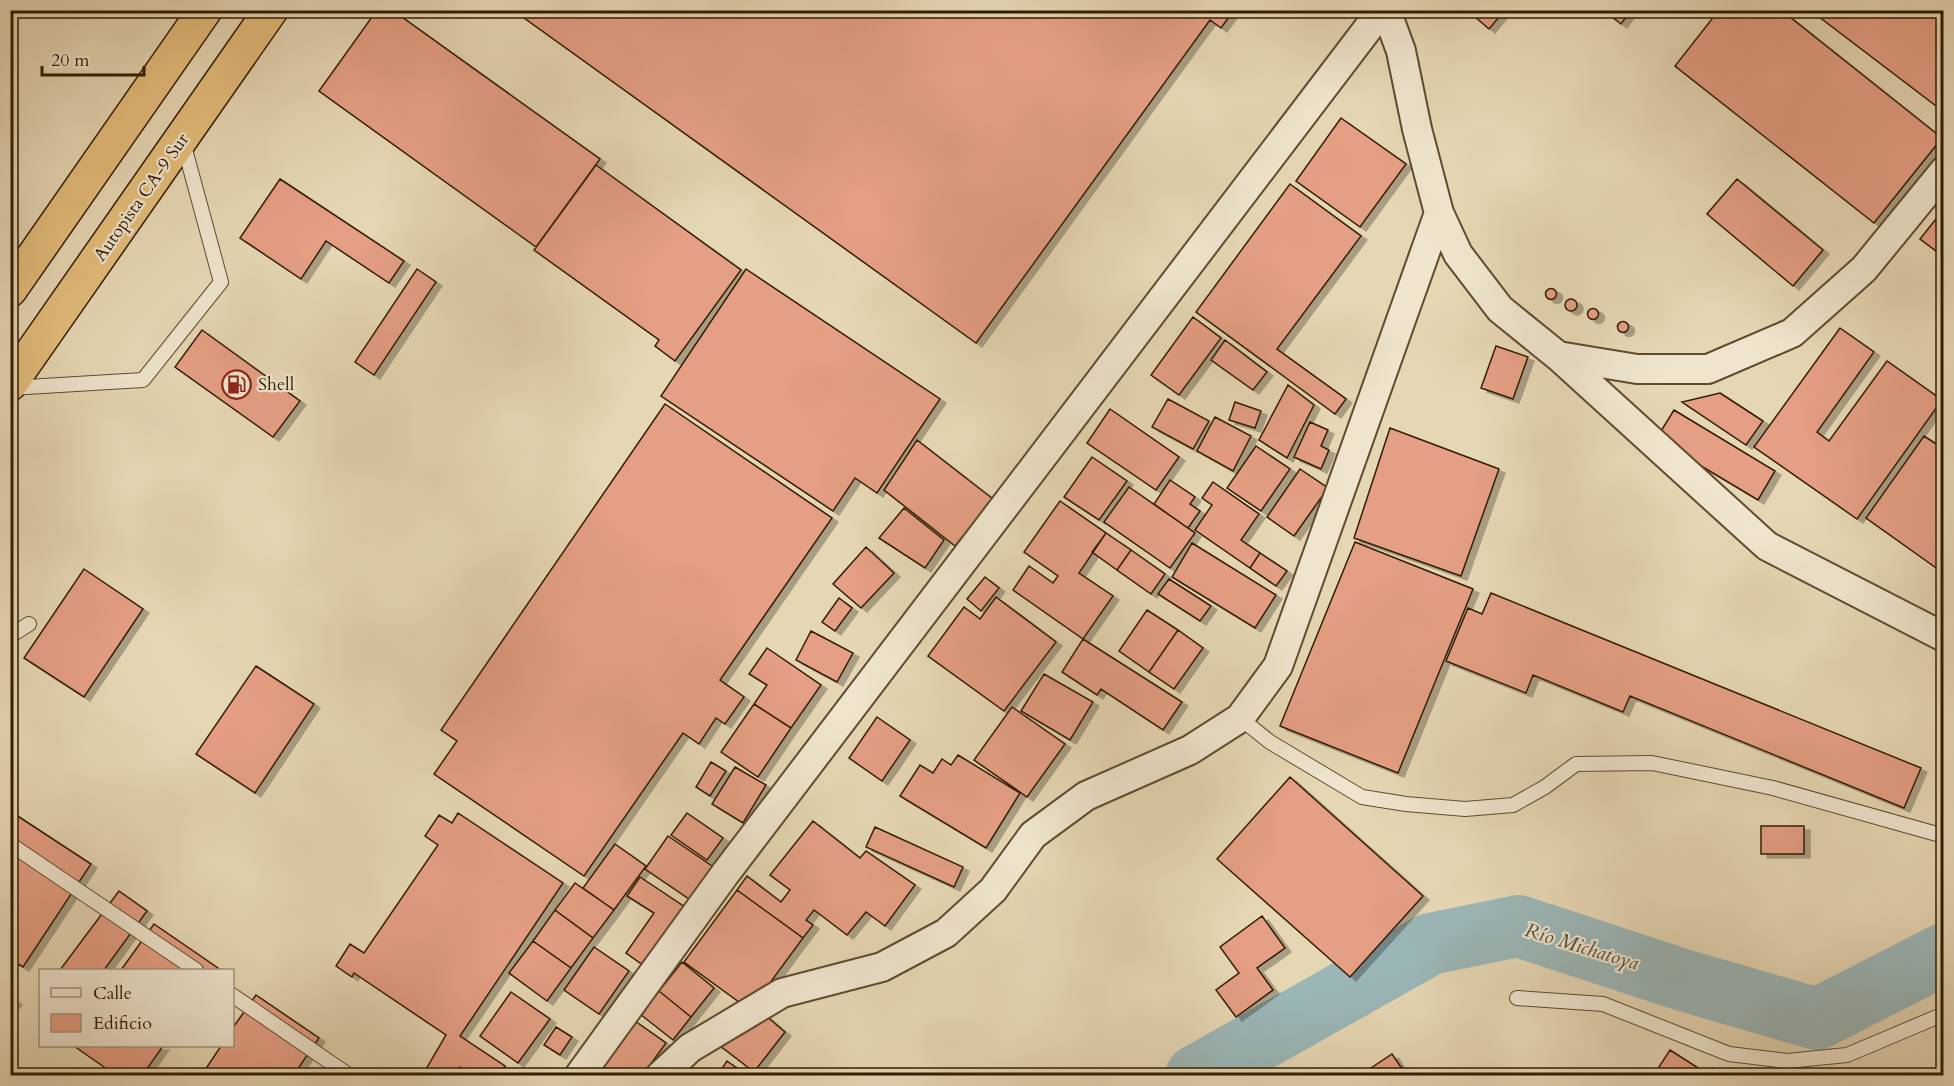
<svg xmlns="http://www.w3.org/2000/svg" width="1954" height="1086" font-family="Cardo,serif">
	<defs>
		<filter id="shadow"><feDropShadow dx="6" dy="4" stdDeviation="0" flood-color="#0004"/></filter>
	</defs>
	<rect width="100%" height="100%" fill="#e6d7b4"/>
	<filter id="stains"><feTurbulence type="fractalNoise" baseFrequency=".00333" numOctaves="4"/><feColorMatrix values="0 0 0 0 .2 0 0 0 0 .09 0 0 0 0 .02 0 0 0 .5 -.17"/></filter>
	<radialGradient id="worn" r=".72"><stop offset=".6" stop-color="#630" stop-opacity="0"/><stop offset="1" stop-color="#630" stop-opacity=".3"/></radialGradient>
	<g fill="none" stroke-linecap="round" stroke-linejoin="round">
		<path stroke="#9bb7b8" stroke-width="62" d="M1196 1076 1430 944 1518 926 1683 980 1817 1019 1944 954"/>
	</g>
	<path fill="#e59f84" stroke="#311c01" stroke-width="1.5" filter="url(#shadow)" d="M377 10H392L600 159 536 247 319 91Z
		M513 10H1234L1221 28 1210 20 976 343Z
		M1467 10H1505L1489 29Z
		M1603 10H1631L1621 24Z
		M1719 10H1781L1942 138 1874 223 1675 66Z
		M1810 10H1944V112Z
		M1341 118 1406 164 1360 227 1296 181Z
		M596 165 741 270 675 361 655 346 659 340 534 250Z
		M280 179 404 261 389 283 326 241 301 279 240 238Z
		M1737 179 1823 250 1793 286 1707 214Z
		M1290 184 1361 236 1277 349 1346 399 1335 414 1196 312Z
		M1944 209V257L1920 239Z
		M417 269 436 282 374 375 355 362Z
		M746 269 940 399 877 493 855 478 833 511 661 396Z
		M1545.5 294a5.5 5.5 0 1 1 11 0a5.5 5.5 0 1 1-11 0Z
		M1565 305a6 6 0 1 1 12 0a6 6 0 1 1-12 0Z
		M1587.5 314a5.5 5.5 0 1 1 11 0a5.5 5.5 0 1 1-11 0Z
		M1193 317 1221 338 1179 395 1151 375Z
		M1617.5 327a5.5 5.5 0 1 1 11 0a5.5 5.5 0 1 1-11 0Z
		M1840 328 1874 352 1817 432 1829 441 1887 361 1942 400 1857 519 1754 447Z
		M202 330 300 401 273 437 175 367Z
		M1225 340 1267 372 1253 390 1211 360Z
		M1496 346 1528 357 1513 399 1481 388Z
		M1288 385 1314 405 1287 458 1259 440Z
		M1720 393 1763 421 1746 445 1682 402Z
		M1168 399 1209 421 1193 449 1152 427Z
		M1235 402 1261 411 1255 428 1229 420Z
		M665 404 832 518 720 680 744 697 725 724 716 718 699 744 683 733 584 876 434 774 457 741 441 730Z
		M1110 409 1179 457 1156 490 1087 443Z
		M1674 410 1775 471 1758 500 1656 439Z
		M1215 417 1251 436 1233 471 1197 451Z
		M1310 422 1328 430 1321 446 1329 450 1321 469 1294 457Z
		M1390 428 1499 469 1461 576 1354 538Z
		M1924 436 1944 449V570L1942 572 1866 518Z
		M917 440 993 499 955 546 884 490Z
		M1256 446 1290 469 1261 511 1227 488Z
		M1092 457 1127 481 1099 520 1064 497Z
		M1300 469 1328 488 1294 536 1267 517Z
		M1170 480 1195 497 1190 504 1200 511 1188 528 1154 504Z
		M1213 482 1259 514 1241 540 1260 553 1250 568 1195 530 1212 505 1202 498Z
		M1129 487 1195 533 1170 568 1104 522Z
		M1060 501 1106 533 1079 573 1113 596 1083 639 1013 590 1029 566 1053 583 1058 576 1024 552Z
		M904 508 944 540 925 568 879 538Z
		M1106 533 1131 550 1117 570 1092 552Z
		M1355 542 1473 589 1398 773 1280 726Z
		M1192 543 1276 595 1255 628 1172 577Z
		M866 547 894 573 861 608 833 584Z
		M1131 550 1165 574 1151 594 1117 570Z
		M1260 553 1287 571 1276 586 1250 568Z
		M84 569 143 609 84 697 24 658Z
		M985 577 999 588 981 611 967 599Z
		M1169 579 1211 606 1200 621 1158 594Z
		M1491 593 1921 768 1904 808 1630 696 1623 712 1533 675 1526 693 1446 661 1468 608 1482 614Z
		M996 597 1056 642 1004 711 928 656 964 607 980 619Z
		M839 598 852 608 835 631 822 622Z
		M1147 610 1178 630 1149 672 1119 651Z
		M1178 630 1203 648 1174 689 1149 672Z
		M811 631 853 653 837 682 796 660Z
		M1083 639 1182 702 1163 730 1101 689 1097 695 1062 672Z
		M767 648 821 685 791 728 754 704 767 685 749 674Z
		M256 666 314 704 255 793 196 754Z
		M1044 674 1093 702 1070 740 1021 711Z
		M754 704 791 728 758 777 721 752Z
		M1012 707 1065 744 1027 797 974 760Z
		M877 717 910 740 882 781 849 758Z
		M958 755 1020 793 986 848 900 796 920 765 933 773 942 759 951 765Z
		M711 762 726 771 710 796 696 787Z
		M735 767 766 785 743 823 712 804Z
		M1290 777 1423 896 1350 977 1217 859Z
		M10 811 91 864 23 967 10 959Z
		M458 813 563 883 460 1036 505 1066 499 1076H472L460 1067 454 1076H422L446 1035 354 973 352 977 336 966 350 944 364 953 438 845 425 836 439 815 452 823Z
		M687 813 723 838 707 860 671 835Z
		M813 821 860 858 866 851 915 885 885 926 866 912 847 935 814 910 806 920 813 925 803 938 737 890 747 876 781 902 790 890 770 875Z
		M1761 826H1804V854H1761Z
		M875 827 963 867 954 887 866 847Z
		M668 836 715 868 692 901 645 869Z
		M615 844 646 866 614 910 583 888Z
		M640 877 691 911 650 970 626 953 654 913 627 896Z
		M575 883 614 910 593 938 555 910Z
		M737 890 803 938 750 1010 684 962Z
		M119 891 147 911 104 970H60Z
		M555 910 593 938 571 968 533 941Z
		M1262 916 1285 948 1257 968 1273 990 1236 1017 1216 990 1239 973 1220 947Z
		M154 924 218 968 216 970H121Z
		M533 941 571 968 547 1001 509 973Z
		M594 947 629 971 599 1014 564 990Z
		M682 962 714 988 691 1017 659 991Z
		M659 991 691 1017 673 1040 640 1014Z
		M511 992 550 1019 518 1063 480 1036Z
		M256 995 319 1038 293 1076H201L221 1046H232V1029Z
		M10 996 16 1001 10 1008Z
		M765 1015 785 1032 754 1072 715 1042Z
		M635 1021 666 1043 642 1076H595Z
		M556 1027 572 1037 560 1055 544 1045Z
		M74 1046H163L142 1076H117Z
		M1670 1050 1709 1075 1713 1068 1724 1076H1653Z
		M1392 1054 1407 1076H1359Z
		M336 1059 358 1076H324Z
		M727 1061 748 1076H717Z"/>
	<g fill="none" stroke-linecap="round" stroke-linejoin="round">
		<defs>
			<path id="service" d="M10 388 143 380 221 282 183 142
				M10 636 29 624
				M1240 718 1270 742 1362 797 1406 804 1465 809 1513 805 1545 787 1576 764 1652 763 1773 788 1944 836
				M10 844 196 970
				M232 995 350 1076
				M1517 998 1603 1004 1729 1054 1787 1061 1847 1055 1944 1014"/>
			<path id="minor" d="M1386 10 1401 51 1417 129 1439 213 1458 254 1500 309 1558 356 1767 546 1944 637
				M1558 356 1637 369H1708L1792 333 1864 269 1944 171
				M579 1076 725 874 1382 10
				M660 1076 690 1048 782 993 882 967 946 933 993 890 1033 835 1086 796 1190 750 1240 718 1278 666 1439 213"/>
			<path id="trunk" d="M10 290 205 10
				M10 384 271 10"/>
		</defs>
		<use href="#service" stroke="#5e4b2e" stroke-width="16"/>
		<use href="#minor" stroke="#5e4b2e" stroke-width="32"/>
		<use href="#trunk" stroke="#311c01" stroke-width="36"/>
		<use href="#service" stroke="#efe5ce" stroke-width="14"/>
		<use href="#minor" stroke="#efe5ce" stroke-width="28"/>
		<use href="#trunk" stroke="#e3bc7a" stroke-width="33"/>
	</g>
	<defs>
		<symbol id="fuel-ring" viewBox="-11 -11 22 22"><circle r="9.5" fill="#efe5ce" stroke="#8f2418" stroke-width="1.5"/><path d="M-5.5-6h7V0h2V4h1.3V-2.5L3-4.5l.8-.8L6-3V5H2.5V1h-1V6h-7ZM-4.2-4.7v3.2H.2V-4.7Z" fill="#8f2418"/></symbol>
	</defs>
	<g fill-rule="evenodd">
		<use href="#fuel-ring" x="220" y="368" width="33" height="33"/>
	</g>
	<g text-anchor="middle" stroke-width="4.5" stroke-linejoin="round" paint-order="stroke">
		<g font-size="18" fill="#311c01" stroke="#efe5ce">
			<text transform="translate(141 197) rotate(-55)" y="6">Autopista CA-9 Sur</text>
		</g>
		<g font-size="18" fill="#311c01" stroke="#efe5ce" text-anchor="start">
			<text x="258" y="390">Shell</text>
		</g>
		<g font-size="20" font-style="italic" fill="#514a38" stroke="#efe5ce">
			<text transform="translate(1582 946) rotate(17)" y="7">Río Michatoya</text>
		</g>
	</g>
	<rect width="1954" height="1086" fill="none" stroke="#e6d7b4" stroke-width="36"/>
	<rect x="12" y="12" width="1930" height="1062" fill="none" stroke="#311c01" stroke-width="3"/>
	<rect x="18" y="18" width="1918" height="1050" fill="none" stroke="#311c01" stroke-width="1.5"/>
	<rect x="39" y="969" width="195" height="78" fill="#efe5ce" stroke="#a3957c" stroke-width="1.5"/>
	<rect x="51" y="988" width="30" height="9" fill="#efe5ce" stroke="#a3957c" stroke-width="1.5"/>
	<text x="93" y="999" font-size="18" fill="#311c01">Calle</text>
	<rect x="51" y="1014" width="30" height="18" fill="#e59f84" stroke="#a3957c" stroke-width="1.5"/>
	<text x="93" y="1029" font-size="18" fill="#311c01">Edificio</text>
	<path d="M42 66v9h102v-9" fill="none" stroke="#311c01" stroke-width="3"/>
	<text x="51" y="66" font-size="18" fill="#311c01" stroke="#efe5ce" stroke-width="4.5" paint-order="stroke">20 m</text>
	<rect width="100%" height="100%" filter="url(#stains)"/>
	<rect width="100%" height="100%" fill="url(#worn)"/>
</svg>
